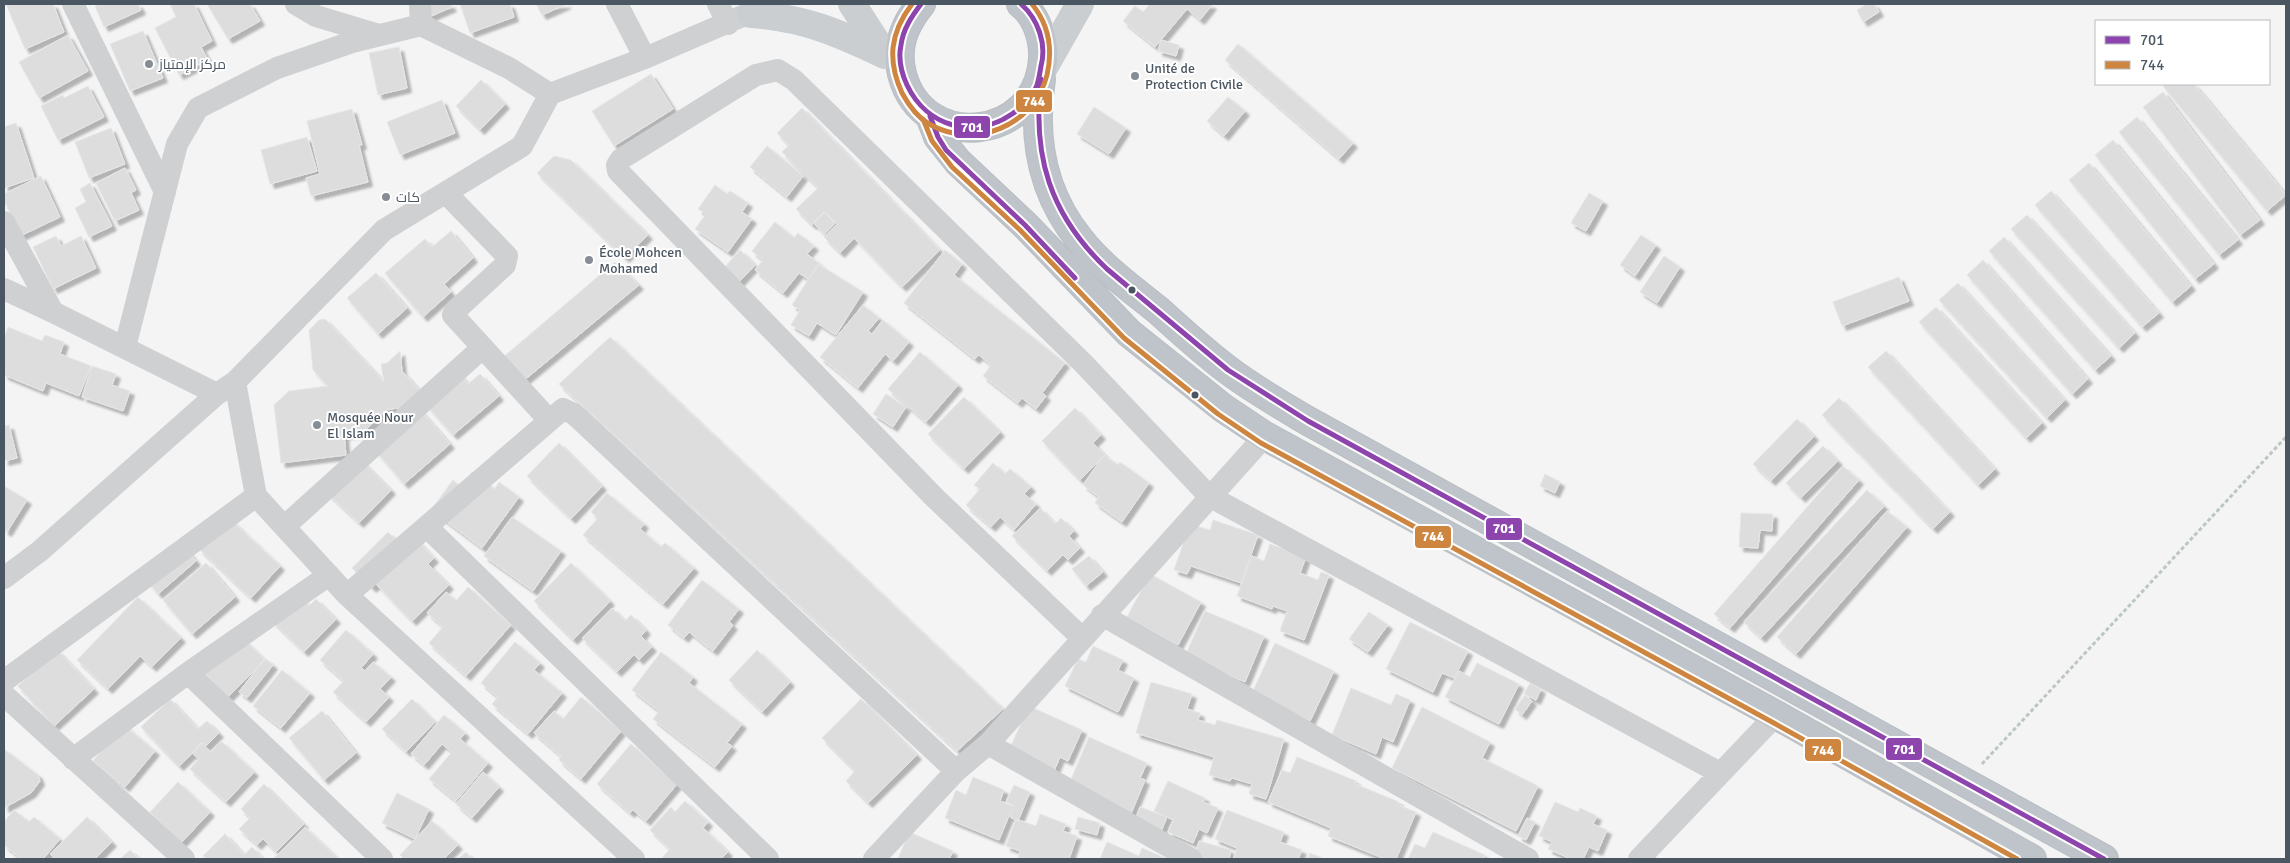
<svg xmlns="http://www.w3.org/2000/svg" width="2290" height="863" font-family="Signika,Cairo,sans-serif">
	<defs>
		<filter id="shadow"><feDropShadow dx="4.5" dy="4.5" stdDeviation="1" flood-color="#0004"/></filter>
	</defs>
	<rect width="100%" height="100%" fill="#f4f4f4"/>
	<path fill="#ddddde" stroke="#e5e6e7" filter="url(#shadow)" d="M6 4H53L64 32 25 49Z
		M99 4H138L141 10 104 27 95 6Z
		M170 4H194L212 41 201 47 208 60 179 75 155 28 176 17Z
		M207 4H250L260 21 228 39Z
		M424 4H450L452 7 429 17Z
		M460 4H510L514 17 470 33Z
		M536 4H567L542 15Z
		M1150 4H1210L1212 5 1200 20 1187 9 1155 47 1123 21 1135 6 1143 12Z
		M1867 4H1874L1879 12 1863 22 1857 10Z
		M143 31 163 78 130 91 110 44Z
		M68 35 88 71 39 98 19 62Z
		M1161 40 1179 45 1176 56 1158 51Z
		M1238 44 1353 143 1339 159 1225 60Z
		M399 47 407 88 378 95 369 53Z
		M651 74 673 109 614 146 592 111Z
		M481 80 505 104 480 130 456 106Z
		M2166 84H2194L2286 195 2267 211 2163 86Z
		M88 86 104 117 58 140 41 106 63 95 64 98Z
		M2163 92 2260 220 2240 235 2143 107Z
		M1228 97 1245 111 1224 136 1207 121Z
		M442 100 455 133 400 155 387 122Z
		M1094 107 1126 128 1109 154 1077 134Z
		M802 108 940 250 902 287 854 238 840 253 824 237 837 224 825 212 812 225 796 209 818 188 782 152 789 145 777 133Z
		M352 109 362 145H359L368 182 311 196 306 178 320 174 307 121Z
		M2137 117 2238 240 2219 255 2119 132Z
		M16 123 34 178 4 188V127Z
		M111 128 125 164 89 178 75 142Z
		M307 137 317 171 270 184 261 150Z
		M2113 140 2214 264 2195 279 2095 155Z
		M767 146 803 176 787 197 750 167Z
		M554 156 571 160 648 235 625 258 537 173Z
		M2089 163 2191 286 2172 302 2069 180Z
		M125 168 136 190 131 193 139 210 115 221 96 183Z
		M41 176 60 217 20 236 4 200V194Z
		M90 183 112 226 89 237 75 208 86 202 80 189Z
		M715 185 727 194 730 191 748 203 742 212 752 219 728 252 695 229 706 214 698 209Z
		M2051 191 2159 313 2142 327 2035 205Z
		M1589 193 1603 201 1586 231 1571 223Z
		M824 212 835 223 825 234 813 223Z
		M2027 215 2135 333 2119 348 2011 229Z
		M775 222 794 238 798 233 814 246 807 254 820 264 808 279 799 273 783 293 755 270 763 260 752 251Z
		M451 231 473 258 444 284 451 292 423 317 385 273 425 239 432 247Z
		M1641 235 1656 245 1635 276 1620 265Z
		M56 236 61 246 81 236 96 268 53 289 33 247Z
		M2004 237 2111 356 2095 370 1989 251Z
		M740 250 755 265 738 283 723 269Z
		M945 250 962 264 954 275 1065 363 1042 393 1046 396 1036 409 1022 398 1018 403 983 376 991 365 979 355 975 359 904 303Z
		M1664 256 1680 267 1657 303 1640 292Z
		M1983 260 2088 379 2072 394 1967 275Z
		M615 262 639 285 522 382 501 359Z
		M818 264 863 292 836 335 817 323 809 336 791 325 800 310 792 305Z
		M376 273 407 308 378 334 347 298Z
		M1899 277 1909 301 1842 326 1833 302Z
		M1958 283 2065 400 2047 418 1939 300Z
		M863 305 879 318 868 331 872 334 883 320 909 342 893 361 885 354 858 388 820 357Z
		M1936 307 2042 423 2026 438 1919 322Z
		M325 319 384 382 381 364 387 363 400 351 402 371 420 391 399 411 397 408 387 410 362 433 344 435 346 455 281 463 274 405 289 391 328 386 313 370 309 330 319 320Z
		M8 327 42 341 45 335 64 342 60 354 91 366 79 396 46 383 43 391 4 375V339Z
		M610 337 1003 709 957 751 559 384Z
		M1886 351 1995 469 1978 485 1868 367Z
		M920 352 958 385 926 422 888 389Z
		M92 366 116 374 112 385 130 391 123 411 82 397Z
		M455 369 468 384 480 374 499 396 453 435 421 399Z
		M886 394 906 407 893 427 873 414Z
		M964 397 1000 432 964 469 928 434Z
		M1839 398 1950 512 1933 529 1822 415Z
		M413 402 450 444 404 484 368 442Z
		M1075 408 1101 435 1093 443 1105 455 1080 480 1042 441Z
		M1797 419 1814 436 1771 481 1753 464Z
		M9 425 17 458 4 461V426Z
		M559 443 602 486 571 519 527 476Z
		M1823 446 1838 461 1801 498 1786 483Z
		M1104 455 1118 465 1120 462 1149 483 1122 522 1095 503 1099 497 1083 485Z
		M357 456 391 490 359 523 324 490Z
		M993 463 1005 474 1010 469 1031 487 1024 494 1036 504 1014 530 1000 517 991 527 966 505 980 489 974 485Z
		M1843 466 1859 480 1730 628 1714 614Z
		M472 472 495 489 499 482 519 497 482 548 431 510 453 480 461 487Z
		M1545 474 1560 482 1555 493 1540 486Z
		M4 486 27 500 7 532 4 530Z
		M1867 490 1884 506 1761 638 1744 622Z
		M607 493 644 524 640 529 661 547 665 543 694 568 663 604 583 535 598 518 591 512Z
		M1040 508 1055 524 1061 518 1074 531 1069 536 1080 548 1068 560 1063 555 1047 571 1012 536Z
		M1887 511 1907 527 1796 654 1777 637Z
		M1741 513 1773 514 1772 531 1760 530 1758 548 1739 547Z
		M512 517 561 551 533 591 484 556Z
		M229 518 280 566 251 598 199 549Z
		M1213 520 1258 535 1241 583 1191 566 1187 574 1174 570 1190 524 1210 530Z
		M388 532 400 545 411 534 434 558 428 564 449 585 412 621 376 584 372 588 352 568Z
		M1270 544 1306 557 1300 573 1318 580 1321 572 1329 575 1304 640 1280 631 1287 611 1273 606 1272 609 1237 596 1252 556 1264 561Z
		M183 545 196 561 158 594 145 578Z
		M1089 556 1103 572 1086 586 1072 569Z
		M206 563 235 597 192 634 163 600Z
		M571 563 610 601 573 640 534 601Z
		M1150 574 1201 602 1178 645 1127 617Z
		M702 580 739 609 729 622 733 625 713 651 689 632 684 638 668 625Z
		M468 587 511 625 466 676 429 643 443 627 427 613 446 592 456 601Z
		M299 595 309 606 316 599 336 619 304 652 272 621Z
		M138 597 181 638 152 667 140 656 108 689 77 660Z
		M612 608 625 621 631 615 646 630 641 636 652 647 639 660 634 655 617 672 582 638Z
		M1205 611 1264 636 1245 682 1185 656Z
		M1369 612 1388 625 1368 652 1349 639Z
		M1410 622 1468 651 1454 678 1442 673 1433 692 1386 669Z
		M346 630 373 654 361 668 365 671 373 662 391 677 380 689 389 697 366 722 333 692 344 681 320 660Z
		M239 635 265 660 228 697 198 666Z
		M515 642 540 663 534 670 562 693 528 734 492 704 498 697 481 683Z
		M1275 643 1334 671 1310 721 1252 693Z
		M1093 646 1123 660 1118 670 1134 678 1118 712 1065 686 1078 659 1086 662Z
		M57 650 94 689 54 726 18 686Z
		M757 650 790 682 762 712 729 680Z
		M661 652 693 677 689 683 742 724 727 743 732 746 715 767 653 719 659 711 632 690Z
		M265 658 273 665 247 698 239 692Z
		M1477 663 1519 684 1499 724 1445 697 1459 671 1470 677Z
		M282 670 310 693 281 728 253 706Z
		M1151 682 1192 694 1187 709 1200 713 1198 720 1215 725 1217 720 1284 739 1266 799 1249 794 1252 784 1232 778 1230 781 1209 775 1214 757 1136 733Z
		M1530 683 1541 689 1536 700 1524 694Z
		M1351 688 1391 705 1396 694 1410 700 1393 742 1382 737 1376 754 1332 735Z
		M1525 695 1532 701 1522 715 1515 709Z
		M581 697 621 731 581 779 559 760 561 756 534 733 554 711 563 719Z
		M170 699 198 729 207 721 219 733 206 746 203 743 179 766 141 727Z
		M412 699 435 722 406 752 382 729Z
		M861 699 917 755 868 803 846 781 855 771 822 738Z
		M1029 706 1082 730 1068 761 1060 757 1054 771 1009 750Z
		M1422 707 1490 742 1482 758 1538 786 1516 831 1392 768Z
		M322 711 356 753 324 780 289 738Z
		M444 715 465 733 460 739 488 763 456 801 429 779 452 752 442 744 424 765 411 754Z
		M123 724 155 751 125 787 93 761Z
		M1089 737 1147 763 1140 778 1145 780 1130 816 1067 789Z
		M221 741 254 772 226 802 190 769 199 759 192 753 201 743 211 752Z
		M631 744 663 772 679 782 646 821 633 810 630 813 597 784Z
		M4 749 38 775 40 781 31 793 4 808Z
		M1297 757 1356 781 1355 784 1399 802 1398 805 1416 812 1396 859H1385L1328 836 1331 828 1268 802 1282 770 1290 773Z
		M483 772 499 787 472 818 456 804Z
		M973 777 1004 790 1000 801 1013 806 999 840 945 818 956 790 966 795Z
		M1168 781 1205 798 1203 802 1218 808 1207 833 1199 829 1193 843 1168 832 1173 820 1154 811Z
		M178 782 210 812 181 843 150 812Z
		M264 784 304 824 276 852 263 839 257 845 239 829 250 818 241 809Z
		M1014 785 1030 792 1018 821 1010 817 1015 806 1006 802Z
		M397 793 429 809 415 839 382 823Z
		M685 801 708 822 703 828 728 852 721 859H661L670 849 650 830 671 807 675 812Z
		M1555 802 1578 812 1580 808 1597 816 1593 824 1607 830 1598 851 1589 847 1583 859H1571L1548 849 1552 842 1539 836Z
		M1140 807 1167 817 1160 834 1134 823Z
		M14 810 29 822 34 817 60 839 43 859H21L4 845V822Z
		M1227 810 1284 832 1280 842 1302 850 1298 859H1233L1237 848 1215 839Z
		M1040 814 1066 824 1063 831 1077 836 1069 859H1022L1018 857 1020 851 1006 846 1016 819 1036 826Z
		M87 817 112 842 95 859H55L50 854Z
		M1078 817 1100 823 1097 835 1075 829Z
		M1527 818 1535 822 1526 840 1518 836Z
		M432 821 458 845 444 859H404L400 855Z
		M305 827 338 859H273Z
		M909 832 953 851 949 859H898Z
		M1433 832 1485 855 1483 859H1408L1415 844 1425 848Z
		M225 834 244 855 252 847 263 859H207L203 856Z
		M1199 841 1231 850 1229 859H1194Z
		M1107 842 1139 856 1142 848 1165 858 1100 859Z
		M130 850 139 859H120Z
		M466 852 472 859H458Z
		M1310 853 1325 859H1308Z"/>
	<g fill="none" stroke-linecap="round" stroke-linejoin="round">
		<defs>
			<path id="highway" d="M921 4C904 25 895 47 902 74 923 154 1038 141 1043 59 1044 40 1037 16 1021 4
				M1041 79C1032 137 1042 193 1080 240 1101 267 1132 289 1159 311 1181 331 1204 352 1228 370 1253 389 1281 405 1308 421L2104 859
				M930 116 938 137 958 162 1025 225 1129 333 1223 408 1265 436 1776 715 2032 859"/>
		</defs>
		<use href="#highway" stroke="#b9bec3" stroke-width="30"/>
		<path stroke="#bcc7c4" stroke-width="3" stroke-dasharray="4 2.5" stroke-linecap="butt" d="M1982 764 2286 437"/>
		<path stroke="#ced0d2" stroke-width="22" d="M73 4 165 192
			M296 4 316 16 379 35
			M420 4 421 25
			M617 4 645 58
			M718 4 728 24
			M446 193 507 256 505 265 455 311 453 315 549 420
			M4 222 53 312 217 394
			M4 289 53 312
			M125 347 177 144 198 108 277 68 352 42 421 25 509 68 550 94
			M235 382 256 496 347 595 634 859
			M285 526 481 349
			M427 527 768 859
			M4 578 40 551 217 394 235 382 384 230 522 146 550 94 645 58 766 6
			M347 595 563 409 574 414 956 771
			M1102 615 1528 859
			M1082 638 935 498 618 171 617 165 621 159 756 75 778 70 794 80 1083 363 1209 496 1720 773
			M188 673 382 859
			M4 681 256 496
			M4 695 184 859
			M988 744 1191 859
			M73 759 188 673 329 575
			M874 859 956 771 988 744 1265 436
			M1639 859 1776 715"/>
		<path stroke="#caced1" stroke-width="28" d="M852 4 885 55
			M751 14C804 18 837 32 885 55
			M1042 71 1080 4"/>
		<use href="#highway" stroke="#bec4c9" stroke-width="28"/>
		<defs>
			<path id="bus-1" d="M921 4C912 16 903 29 901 45 898 59 901 72 907 85 927 127 974 140 1012 114 1022 107 1033 96 1037 85 1039 79 1040 72 1041 66 1047 44 1038 19 1021 4
				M1041 79C1032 156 1050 215 1107 269L1228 370 1308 421 2104 859
				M930 116 938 137 946 150 1025 225 1075 278"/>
			<path id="bus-2" d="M912 4C890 33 887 60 902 93 908 104 917 117 929 124 975 150 1034 126 1047 75 1053 49 1049 25 1032 4
				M923 119 932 141 952 167 1020 230 1124 338 1218 414 1261 443 1772 722 2017 859"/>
		</defs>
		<use href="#bus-1" stroke="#fff" stroke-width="9"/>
		<use href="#bus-2" stroke="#fff" stroke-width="9"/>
		<use href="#bus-1" stroke="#8e44ad" stroke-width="5"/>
		<use href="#bus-2" stroke="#cd853f" stroke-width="5"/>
	</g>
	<g fill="#868d94" stroke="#fff" stroke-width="2">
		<circle cx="149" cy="64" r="5"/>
		<circle cx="1135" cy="76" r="5"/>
		<circle cx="386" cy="197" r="5"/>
		<circle cx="589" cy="260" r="5"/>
		<circle cx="317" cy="425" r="5"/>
	</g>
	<g fill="#4a5661" stroke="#fff" stroke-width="2">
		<circle cx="1132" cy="290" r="4.5"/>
		<circle cx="1195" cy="395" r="4.5"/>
	</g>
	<g text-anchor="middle" stroke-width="4" stroke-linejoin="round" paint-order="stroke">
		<g font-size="14" fill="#4a5661" stroke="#fff" text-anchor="start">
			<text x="159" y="69">مركز الإمتياز</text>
			<text x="1145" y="73">Unité de<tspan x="1145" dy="16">Protection Civile</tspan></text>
			<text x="396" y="202">كات</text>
			<text x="599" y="257">École Mohcen<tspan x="599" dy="16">Mohamed</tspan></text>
			<text x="327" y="422">Mosquée Nour<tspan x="327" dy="16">El Islam</tspan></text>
		</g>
	</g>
	<g stroke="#fff" stroke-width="2">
		<rect x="1015" y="89" width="38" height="24" rx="5" fill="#cd853f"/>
		<rect x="953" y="115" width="38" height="24" rx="5" fill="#8e44ad"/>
		<rect x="1485" y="517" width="38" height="24" rx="5" fill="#8e44ad"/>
		<rect x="1414" y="525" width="38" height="24" rx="5" fill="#cd853f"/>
		<rect x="1885" y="737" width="38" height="24" rx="5" fill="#8e44ad"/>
		<rect x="1804" y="738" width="38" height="24" rx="5" fill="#cd853f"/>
	</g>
	<g font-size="14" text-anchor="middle" font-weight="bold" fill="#fff">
		<text x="1034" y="106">744</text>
		<text x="972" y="132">701</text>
		<text x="1504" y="533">701</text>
		<text x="1433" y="541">744</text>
		<text x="1904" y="754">701</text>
		<text x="1823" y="755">744</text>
	</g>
	<rect width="2290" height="863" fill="none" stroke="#4a5661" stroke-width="10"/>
	<rect x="2095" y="20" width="175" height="65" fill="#ffffff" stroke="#b7bbc0"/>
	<rect x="2105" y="36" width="25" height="8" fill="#8e44ad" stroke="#b7bbc0"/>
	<text x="2140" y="45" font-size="15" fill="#4a5661">701</text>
	<rect x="2105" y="61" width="25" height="8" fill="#cd853f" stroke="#b7bbc0"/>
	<text x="2140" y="70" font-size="15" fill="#4a5661">744</text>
</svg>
